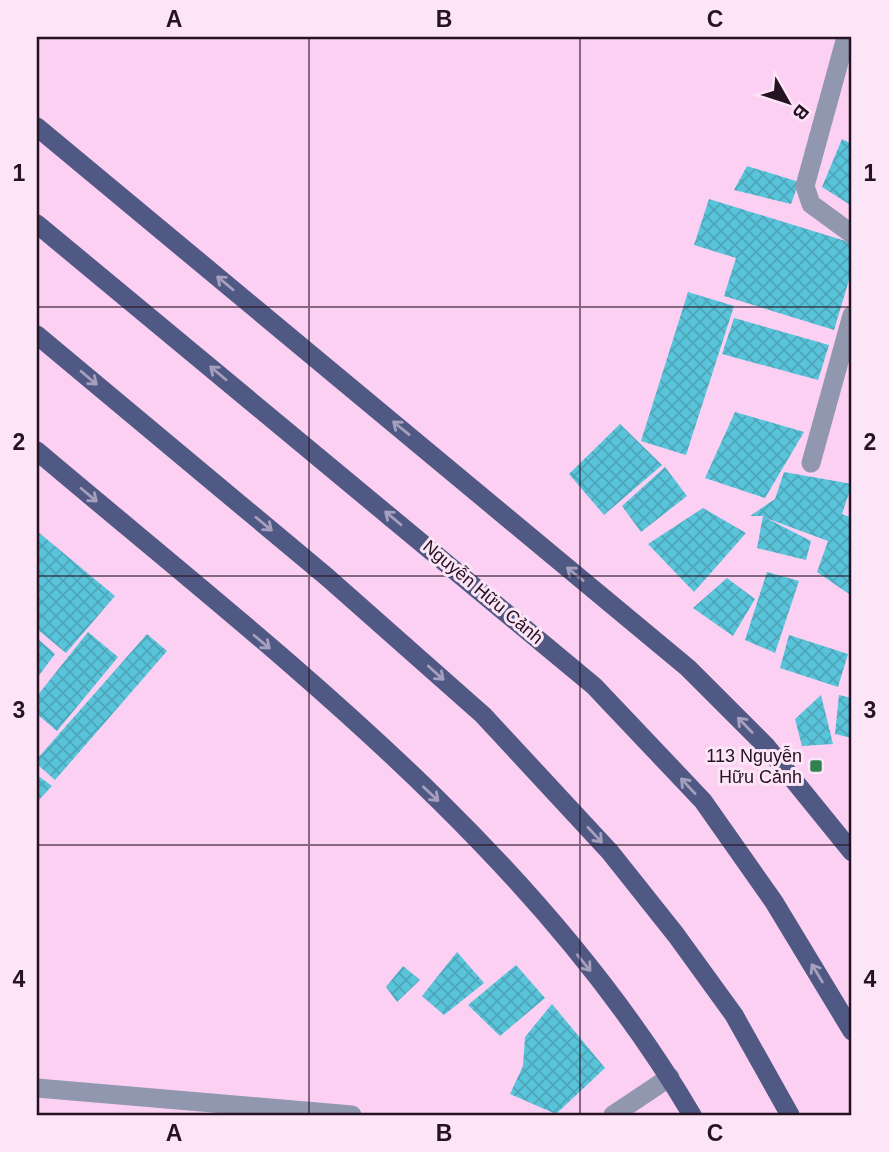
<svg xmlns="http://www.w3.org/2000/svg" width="889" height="1152" font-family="Arial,sans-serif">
	<defs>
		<pattern id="building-cross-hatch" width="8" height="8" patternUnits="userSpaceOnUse" patternTransform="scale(1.75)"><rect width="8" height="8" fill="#59c3d9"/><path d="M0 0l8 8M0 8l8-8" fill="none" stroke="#4da6ba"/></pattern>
	</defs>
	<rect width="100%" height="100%" fill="#fcd0f2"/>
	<path fill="url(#building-cross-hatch)" d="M842 139 852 144V206L822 187Z
		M747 166 799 182 791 204 734 190Z
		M709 199 852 243V270L834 330 724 296 736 258 694 245Z
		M688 292 734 306 686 455 641 441Z
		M734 318 829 345 818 380 722 354Z
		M735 412 804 432 765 498 705 478Z
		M620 424 662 465 604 515 569 474Z
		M665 467 687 496 641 532 622 506Z
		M784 472 852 484 842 514 852 518V596L817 572 828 541 766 518 811 541 806 560 757 548 763 516H750L775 499Z
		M703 508 746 533 694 592 648 544Z
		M37 531 115 596 66 653 37 629Z
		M767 572 799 581 775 653 745 640Z
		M727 578 755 599 733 636 693 608Z
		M88 632 118 657 57 731 37 714V696Z
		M147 634 167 651 55 780 37 764V759Z
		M789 635 848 654 838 687 780 668Z
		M37 638 55 654 37 678Z
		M821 695 833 744 802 746 795 719Z
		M839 695 852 698V738L835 734Z
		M37 775 52 786 37 802Z
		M457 952 484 983 444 1015 422 996Z
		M516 965 545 998 500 1036 468 1005Z
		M403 966 420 980 397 1002 386 987Z
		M552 1004 605 1068 556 1114 510 1094 523 1066 525 1037Z"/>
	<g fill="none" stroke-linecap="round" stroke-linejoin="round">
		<path stroke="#9097af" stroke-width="19" d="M846 37 805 186 811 204 852 234
			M811 463 852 315"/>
		<path stroke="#9097af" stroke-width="19" d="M37 1088 352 1115
			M613 1115 670 1077"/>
		<path stroke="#505984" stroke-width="19" d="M37 127 688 668 766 746 852 852
			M37 224 594 686 703 801 774 902 852 1031
			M37 335 327 577 483 715 610 852 676 935 734 1015 790 1115
			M37 451C272 650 533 845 692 1115"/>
	</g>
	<defs><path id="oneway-shaft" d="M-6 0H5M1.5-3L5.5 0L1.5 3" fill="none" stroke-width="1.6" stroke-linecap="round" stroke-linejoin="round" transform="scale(1.75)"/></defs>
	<g stroke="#a69fbd">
		<use href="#oneway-shaft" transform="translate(225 283) rotate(-140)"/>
		<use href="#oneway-shaft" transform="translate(218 373) rotate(-140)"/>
		<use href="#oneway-shaft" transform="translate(89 378) rotate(40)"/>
		<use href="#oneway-shaft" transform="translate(401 428) rotate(-141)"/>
		<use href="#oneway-shaft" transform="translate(89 495) rotate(40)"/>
		<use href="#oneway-shaft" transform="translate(393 518) rotate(-140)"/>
		<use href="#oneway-shaft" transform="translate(264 524) rotate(40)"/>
		<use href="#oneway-shaft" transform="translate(575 574) rotate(-141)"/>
		<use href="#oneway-shaft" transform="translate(262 642) rotate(40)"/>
		<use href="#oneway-shaft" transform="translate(436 673) rotate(42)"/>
		<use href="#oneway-shaft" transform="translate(745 725) rotate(-134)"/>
		<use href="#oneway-shaft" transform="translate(688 786) rotate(-133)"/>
		<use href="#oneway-shaft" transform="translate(431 794) rotate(43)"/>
		<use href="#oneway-shaft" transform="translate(595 835) rotate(47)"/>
		<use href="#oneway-shaft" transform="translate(584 963) rotate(51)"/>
		<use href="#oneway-shaft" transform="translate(817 973) rotate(-121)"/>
	</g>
	<path fill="none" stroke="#251222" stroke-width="2" stroke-opacity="0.55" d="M309 37V1115M580 37V1115M37 307H852M37 576H852M37 845H852"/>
	<rect fill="#308050" stroke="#fce5f6" stroke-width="2.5" x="809" y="759" width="14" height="14" rx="3.5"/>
	<g text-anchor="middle" stroke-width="6" stroke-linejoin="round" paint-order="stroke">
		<g font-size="18" fill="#251222" stroke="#fce5f6">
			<text transform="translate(483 592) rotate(40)" y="6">Nguyễn Hữu Cảnh</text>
		</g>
		<g font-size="18" fill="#251222" stroke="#fce5f6" text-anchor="end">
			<text x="802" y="762">113 Nguyễn<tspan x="802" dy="21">Hữu Cảnh</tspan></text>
		</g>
	</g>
	<rect width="889" height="1152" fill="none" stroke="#fce5f6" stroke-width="77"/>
	<g transform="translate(788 102) rotate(129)" stroke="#fce5f6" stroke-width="5" paint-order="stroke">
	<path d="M0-5L12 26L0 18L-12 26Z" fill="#251222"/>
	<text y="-10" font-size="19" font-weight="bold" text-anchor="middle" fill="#251222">B</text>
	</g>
	<rect x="38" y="38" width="812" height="1076" fill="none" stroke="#251222" stroke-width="2.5"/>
	<g font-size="23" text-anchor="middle" font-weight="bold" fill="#251222">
		<text x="174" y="27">A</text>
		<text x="444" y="27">B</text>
		<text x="715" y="27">C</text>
		<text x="19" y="181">1</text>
		<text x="870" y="181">1</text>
		<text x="19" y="450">2</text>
		<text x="870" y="450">2</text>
		<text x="19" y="718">3</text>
		<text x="870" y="718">3</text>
		<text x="19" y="987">4</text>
		<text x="870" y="987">4</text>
		<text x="174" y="1141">A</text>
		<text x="444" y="1141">B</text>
		<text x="715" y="1141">C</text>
	</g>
</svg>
